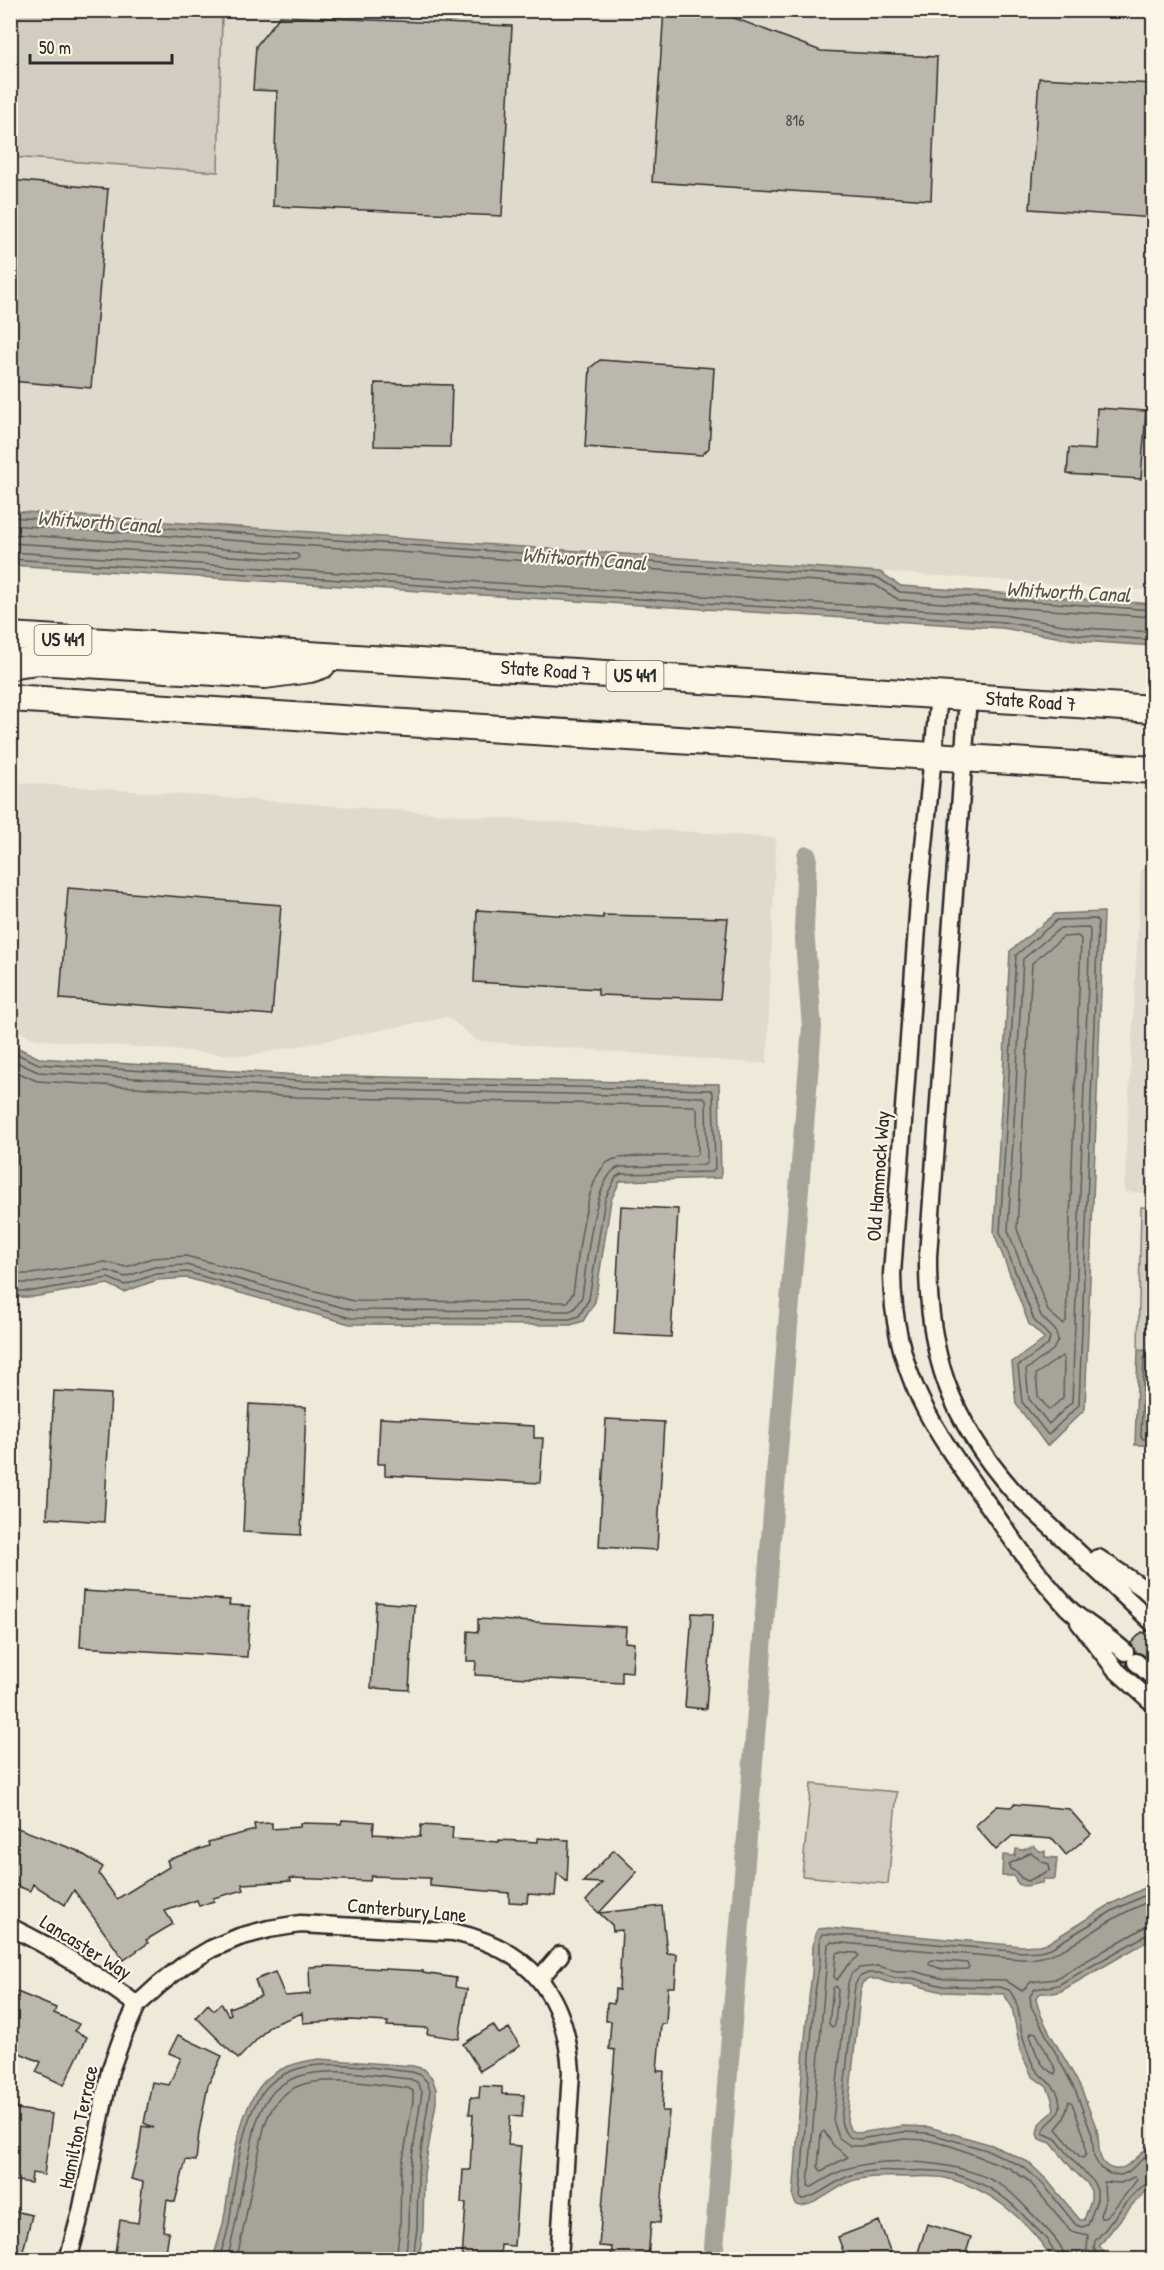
<svg xmlns="http://www.w3.org/2000/svg" width="1164" height="2270" font-family="'Patrick Hand',sans-serif">
	<rect width="100%" height="100%" fill="#efe9da"/>
	<filter id="ink" filterUnits="userSpaceOnUse"><feTurbulence type="fractalNoise" baseFrequency=".0167" numOctaves="2"/><feDisplacementMap in="SourceGraphic" scale="12" xChannelSelector="R" yChannelSelector="G"/><feConvolveMatrix kernelMatrix="1 2 1 2 8 2 1 2 1" color-interpolation-filters="sRGB"/></filter>
	<g filter="url(#ink)">
		<path fill="#e0dacc" d="M227 11H1153V591L11 511 10 157 218 172 222 18Z
			M10 782 776 838 767 1064 477 1041 448 1017 247 1056 36 1039 11 1028Z
			M1141 869H1154L1153 1193 1124 1192Z"/>
		<path fill="#d2cdc0" stroke="#7e7c76" stroke-width="1.5" d="M10 11H227L222 18 218 172 11 157Z
			M1141 1207 1153 1208V1351L1138 1350Z
			M811 1784 897 1792 888 1884 802 1876Z"/>
		<path fill="#a6a399" stroke="#75736d" stroke-width="1.5" fill-rule="evenodd" d="M11 511 880 572 901 586 1153 604V646L1081 641 1002 628 11 565Z
			M1104 912 1085 1409 1047 1446 1016 1404 1012 1362 1045 1339 1029 1324 994 1233 1010 951 1055 914Z
			M10 1044 39 1058 298 1075 719 1084 721 1178 620 1181 611 1200 595 1302 583 1321 571 1325 350 1324 187 1278 157 1280 124 1292 108 1284 33 1297H11Z
			M1138 1350 1153 1351V1445H1135Z
			M1033 1846 1040 1851H1045V1857L1057 1858 1055 1879H1043L1042 1883C1032 1883 1019 1893 1014 1876H1002L1003 1855 1015 1856 1016 1849 1023 1850Z
			M1153 1884V1938L1061 1991 1054 1993H1041L1036 1997C1038 2023 1074 2068 1084 2096 1088 2107 1093 2119 1097 2130 1101 2144 1094 2164 1114 2169 1125 2172 1146 2149 1153 2141V2185L1132 2205 1100 2245V2247L1110 2259H1053C1026 2220 993 2189 945 2178 932 2175 917 2177 904 2177 886 2177 867 2175 849 2182 835 2188 811 2210 796 2205L793 2197C799 2123 802 2048 812 1974 813 1963 811 1937 818 1929L829 1928 1022 1946 1039 1945 1048 1943 1111 1904ZM869 1979H878L894 1984H910L943 1992 1004 1994 1012 2007 1021 2053 1032 2076 1047 2087 1051 2096 1054 2108 1052 2113 1039 2124 1037 2134 1039 2139 1051 2143 1074 2171 1087 2183 1091 2191V2200L1084 2220H1080L1047 2180 1028 2162 992 2145 929 2127 903 2126 859 2133 850 2130 847 2121 861 1986 863 1982Z
			M319 2059 413 2066 424 2069 432 2078 436 2089V2103L424 2173 423 2228 419 2259H213C216 2248 220 2236 223 2224 231 2182 234 2117 262 2084 276 2067 299 2062 319 2059Z"/>
		<g fill="none" stroke-linecap="round" stroke-linejoin="round">
			<path stroke="#5c5b57" stroke-width="1.5" d="M10 517 878 578 900 592 1154 610
				M10 525 875 585 899 600 1154 617
				M10 534 297 554 299 557 296 560 10 543
				M10 552 1003 615 1082 628 1154 632
				M10 559 1003 622 1081 635 1154 640
				M1096 919 1098 922 1079 1405 1048 1435 1022 1402 1018 1366 1048 1345 1050 1337 1034 1320 1000 1232 1016 955 1057 920Z
				M1088 927 1090 930 1072 1402 1049 1424 1029 1399 1026 1370 1053 1350 1058 1340 1055 1330 1041 1316 1008 1231 1023 959 1060 928Z
				M1078 936 1081 939 1066 1321 1063 1324 1048 1311 1017 1229 1032 963 1063 937Z
				M10 1051 39 1064 298 1081 711 1090 713 1093 715 1169 712 1172 621 1174 616 1177 605 1199 589 1299 579 1316 570 1319 351 1318 187 1272 156 1274 125 1285 108 1278 33 1291H10
				M10 1059 38 1072 297 1088 703 1097 706 1100 707 1162 704 1165 620 1167C593 1173 586 1271 582 1297L574 1309 569 1311 352 1310 186 1265 154 1267 125 1277 108 1271 32 1283H10
				M10 1069 37 1081 297 1097 694 1106 697 1109 698 1153 695 1156C677 1156 626 1154 612 1160 584 1170 578 1265 573 1293L567 1302 353 1301 186 1256 152 1258 126 1267 105 1262 31 1274H10
				M1062 1356 1064 1359 1063 1398 1049 1410 1038 1396 1036 1374Z
				M1154 1356H1146L1144 1359 1141 1436 1143 1439H1154
				M1154 1364 1151 1367 1149 1429 1154 1432
				M1031 1852 1042 1862 1049 1864 1050 1870 1028 1881 1021 1878 1017 1872 1010 1869 1009 1864Z
				M1154 1933 1148 1934 1058 1985 1035 1989 1030 1996 1031 2006 1076 2092 1092 2135 1094 2157 1100 2168 1110 2174 1121 2175 1128 2172 1154 2149
				M839 1952 857 1953 859 1956 847 1966 837 1980 834 1977 836 1954Z
				M932 1960 967 1963 969 1967 967 1969 945 1970 930 1965 929 1962Z
				M868 1973H879L895 1978H912L943 1986 1000 1987 1009 1990C1019 2002 1019 2015 1021 2029 1024 2042 1028 2054 1033 2065 1041 2082 1060 2082 1060 2107 1059 2120 1044 2122 1043 2133L1056 2139 1079 2167 1093 2181 1097 2190V2200L1088 2225 1082 2227 1076 2225 1043 2184 1025 2168 990 2151 928 2133 903 2132 859 2139C847 2139 843 2131 841 2120L855 1985 859 1977Z
				M836 1986 838 1989 835 2025 832 2027 829 2024 833 1988Z
				M1032 2032 1036 2033 1056 2070 1055 2074C1039 2068 1035 2050 1030 2035Z
				M1069 2101 1072 2103 1084 2136 1086 2155 1083 2158 1080 2157 1056 2129 1064 2119Z
				M824 2131 833 2145 848 2157 821 2171 818 2167 821 2133Z
				M1134 2177 1137 2179C1135 2184 1111 2212 1105 2218H1101L1100 2215 1105 2201 1104 2182 1121 2183Z
				M219 2260C222 2248 227 2236 229 2224 235 2185 240 2117 266 2088 279 2073 301 2066 320 2065 350 2063 382 2069 412 2072L421 2075 427 2082 430 2090 418 2172 417 2228 413 2260
				M227 2260C237 2224 241 2187 250 2151 253 2135 256 2118 265 2103 272 2090 286 2080 300 2076 334 2066 376 2076 410 2079L417 2082 422 2092 410 2171 409 2227 405 2260
				M236 2260C246 2224 250 2188 259 2152 262 2137 264 2122 272 2109 279 2097 291 2088 304 2084 336 2076 375 2085 408 2088L413 2091V2101L401 2171 400 2226 396 2260
				M1057 2260C1055 2244 1034 2227 1024 2216 1003 2193 976 2178 945 2172 930 2169 914 2171 899 2171 882 2170 865 2170 849 2176 836 2180 812 2201 800 2199L814 1999 820 1961V1938L822 1934H828L1022 1952 1040 1951 1051 1948 1114 1910 1154 1891
				M1065 2260C1064 2244 1047 2230 1037 2219 1026 2208 1016 2196 1004 2187 967 2162 891 2155 849 2168 836 2172 824 2180 812 2187L808 2186 828 1944 831 1942 1021 1959C1057 1961 1085 1935 1115 1918 1127 1911 1141 1905 1154 1899
				M1093 2260 1087 2250 1088 2235 1071 2231 1029 2181 1009 2168 951 2146 927 2140 904 2139 861 2146H851L839 2138 833 2120 848 1983 851 1974 859 1968 878 1966 896 1971H913L944 1979 1005 1980 1022 1991 1031 1982 1055 1979 1145 1927 1154 1925
				M1102 2260 1094 2249 1095 2241C1110 2227 1134 2184 1154 2181"/>
			<path stroke="#a6a399" stroke-width="20" d="M713 2260 812 1027 804 929 807 856"/>
		</g>
		<path fill="#bcb7ac" stroke="#2b2b2b" stroke-width="1.5" d="M664 10 724 14 821 51 937 57 931 200 652 182Z
			M280 16 512 26 502 216 273 206 277 91 253 90 256 46Z
			M1039 78 1154 84V218L1030 209Z
			M10 180 108 189 91 388 10 381Z
			M600 360 714 368 709 448 702 455 585 447 590 368Z
			M375 383 452 385 450 447 374 446Z
			M1097 408 1146 411 1141 479 1067 474 1069 448 1095 450Z
			M68 888 281 905 272 1015 60 999Z
			M477 910 603 918V915L728 918 720 999 598 995V989L474 982Z
			M621 1206 678 1209 671 1337 614 1334Z
			M54 1391 111 1394 104 1522 47 1518Z
			M249 1404 306 1407 301 1535 243 1532Z
			M380 1418 534 1426V1438H543L540 1483 385 1475V1464H378Z
			M606 1419 664 1422 657 1550 599 1547Z
			M83 1591 230 1600 229 1605 250 1606 247 1657 80 1647Z
			M376 1602 414 1605 409 1690 371 1688Z
			M692 1613 713 1614 706 1709 685 1707Z
			M478 1619 626 1627 625 1642 634 1643 632 1672 622 1671V1683L475 1675 476 1661H467L468 1631 478 1632Z
			M1146 1631 1154 1633V1664L1142 1654 1135 1652 1131 1643 1142 1632 1144 1633Z
			M1014 1804 1069 1809 1091 1834 1066 1855 1053 1839 1012 1836 996 1850 975 1826 997 1806 1011 1807Z
			M342 1820 374 1822 373 1834 420 1837 421 1825 453 1827 452 1839 499 1842V1840L538 1842V1838L569 1840 567 1882 557 1873 555 1896 528 1894 527 1903 509 1902V1893L430 1886V1878L371 1876 370 1881 290 1878 291 1881 242 1884 244 1890 213 1898 214 1901 199 1906 197 1900 165 1911 173 1924 146 1940 148 1943 124 1960 74 1890 65 1905 33 1884 30 1891 10 1883V1825L78 1851 103 1867 99 1874 117 1899 169 1867 167 1860 209 1846 208 1842 255 1830 254 1824 272 1823V1829L300 1827V1823L341 1824Z
			M614 1850 637 1872 599 1913 662 1906 667 1953 677 1954 675 1987H668L666 2024H661L657 2071H664L662 2111H669L660 2223 651 2222 648 2259H611L612 2247 599 2246 615 2050 609 2049 611 2021H606L607 2003 614 2004 615 1989 619 1990 622 1930 613 1931 612 1925 586 1901 602 1883 583 1882Z
			M330 1966 423 1971V1973L456 1978 455 1987 467 1989 459 2039 427 2034 428 2028 387 2026 388 2022 349 2020 303 2023 302 2013 270 2026 238 2059 196 2017 208 2004 214 2010 221 2003 228 2015 231 2014 229 2008 261 1996 255 1980 275 1972 285 1996 310 1994 309 1967Z
			M10 1989 56 2008 54 2013 79 2024 75 2031 87 2037 64 2085 36 2072 41 2062 10 2049Z
			M493 2025 499 2034 509 2028 520 2046 480 2071 463 2044Z
			M178 2035 222 2056 208 2085 199 2132 196 2161 186 2160 175 2202 167 2200 163 2231 169 2232 165 2259H114L120 2220 138 2223 143 2182 131 2179 139 2149 142 2126 154 2128 144 2123 152 2082 169 2085 181 2058 169 2053Z
			M480 2086 502 2087V2094L524 2095 522 2117 510 2116 508 2145 521 2146 514 2246 501 2245 500 2259H462L466 2203H461L463 2170H470L473 2114H469L471 2097 479 2098Z
			M10 2108 52 2114 44 2175 32 2173 31 2183 10 2180Z
			M10 2210 32 2215 21 2259H10Z
			M879 2221 893 2259H846L838 2237Z
			M927 2224 971 2237 964 2259H916Z"/>
		<g fill="none" stroke-linecap="round" stroke-linejoin="round">
			<defs>
				<path id="street" d="M939 695 920 886 892 1274C893 1373 933 1429 989 1506 1013 1541 1038 1576 1067 1607 1084 1624 1108 1635 1125 1652
					M968 697 928 1256C927 1352 949 1419 1014 1492L1153 1623
					M1098 1558 1143 1588 1154 1598
					M1079 1622 1116 1670 1154 1704
					M1136 1662 1154 1678
					M10 1927C56 1949 97 1975 137 2005
					M539 1979 560 1955
					M68 2260 81 2212 110 2071 122 2038 137 2005 160 1984 184 1965 211 1949 239 1937 269 1929 300 1924 453 1932C530 1949 566 1994 571 2072L559 2260"/>
				<path id="primary" d="M10 636 1154 709
					M10 667 13 664 37 661 265 675 310 669 322 665
					M10 698 1154 770"/>
			</defs>
			<use href="#street" stroke="#2b2b2b" stroke-width="21"/>
			<use href="#primary" stroke="#2b2b2b" stroke-width="30"/>
			<use href="#street" stroke="#fcf5e5" stroke-width="16"/>
			<use href="#primary" stroke="#fcf5e5" stroke-width="26"/>
		</g>
	</g>
	<g text-anchor="middle" stroke-width="4.5" stroke-linejoin="round" paint-order="stroke">
		<g font-size="16" fill="#4f4e4b">
			<text x="795" y="126">816</text>
		</g>
		<g fill="#fcf5e5" stroke="#6a6863" stroke-width="1.5">
			<rect x="34.5" y="625" width="57" height="30" rx="4.5"/>
			<rect x="606.5" y="661" width="57" height="30" rx="4.5"/>
		</g>
		<g font-size="18" font-weight="bold" fill="#2b2b2b">
			<text x="63" y="646">US 441</text>
			<text x="635" y="682">US 441</text>
		</g>
		<g font-size="20" fill="#2b2b2b" stroke="#fcf5e5">
			<text transform="translate(546 670) rotate(4)" y="7">State Road 7</text>
			<text transform="translate(1031 701) rotate(4)" y="7">State Road 7</text>
			<text transform="translate(878 1176) rotate(-86)" y="7">Old Hammock Way</text>
			<text transform="translate(407 1910) rotate(5)" y="7">Canterbury Lane</text>
			<text transform="translate(86 1947) rotate(32)" y="7">Lancaster Way</text>
			<text transform="translate(78 2127) rotate(-78)" y="7">Hamilton Terrace</text>
		</g>
		<g font-size="21" font-style="italic" fill="#565552" stroke="#fcf5e5">
			<text transform="translate(99 522) rotate(4)" y="7">Whitworth Canal</text>
			<text transform="translate(584 559) rotate(4)" y="7">Whitworth Canal</text>
			<text transform="translate(1068 592) rotate(3)" y="7">Whitworth Canal</text>
		</g>
	</g>
	<rect width="1164" height="2270" fill="none" stroke="#fcf5e5" stroke-width="36"/>
	<rect x="18" y="18" width="1128" height="2234" fill="none" stroke="#2b2b2b" stroke-width="2" filter="url(#ink)"/>
	<path d="M30 54v9h142v-9" fill="none" stroke="#2b2b2b" stroke-width="3"/>
	<text x="39" y="54" font-size="18" fill="#2b2b2b" stroke="#fcf5e5" stroke-width="4.5" paint-order="stroke">50 m</text>
</svg>
